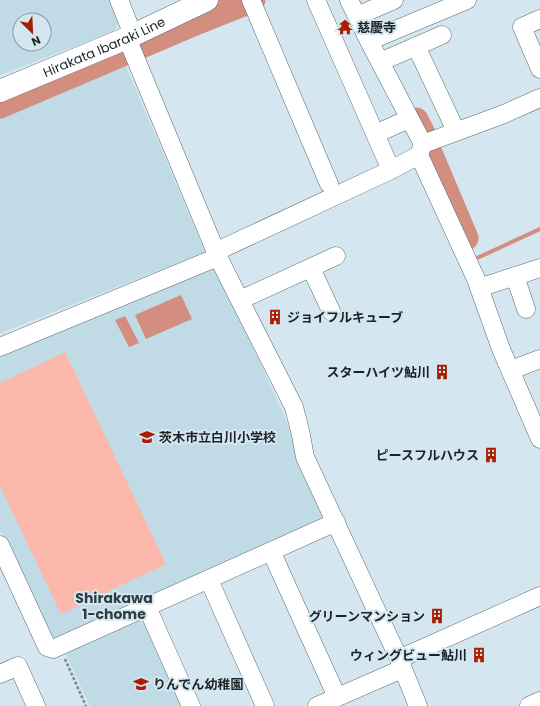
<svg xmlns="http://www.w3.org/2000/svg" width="540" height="706" font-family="Poppins,'Noto Sans JP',sans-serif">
	<rect width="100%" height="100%" fill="#d4e7f0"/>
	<path fill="#c0dae6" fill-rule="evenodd" d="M0 0H111L119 21 114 31 0 75ZM20 20H44V44H20Z
		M124 62 205 252 0 333V115Z
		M216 264 330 519 51 640 0 530V356Z
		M135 619 146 622 184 706H90L65 652Z"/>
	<path fill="#fcb8aa" d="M65 352 166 564 61 614 0 486V383Z"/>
	<path fill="#d38e80" d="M181 295 192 319 146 339 135 315Z
		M125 316 139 343 129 347 115 320Z"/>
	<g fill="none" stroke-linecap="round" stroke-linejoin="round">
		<path stroke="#d38e80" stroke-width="4" d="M476 262 475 259 540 229"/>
		<path stroke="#d38e80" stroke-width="25" d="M0 106 193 24 253 0
			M416 120 425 137 428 148 466 238"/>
		<defs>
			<path id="minor" d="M119 0 133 35
				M251 0 329 184
				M316 0 391 170
				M349 0 369 41 423 144 419 155 476 279 501 349 540 439
				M357 16 394 0
				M540 19 522 27 540 69
				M127 38 218 257 294 407 301 435 305 457 399 659 418 706
				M369 41 467 0
				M416 46 456 131
				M380 62 442 35
				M375 134 409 119
				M423 144 504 114 540 98
				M215 252 391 170 419 155
				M311 268 331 311
				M515 276 526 309
				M479 288 540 268
				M240 300 336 256
				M0 347 218 257
				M519 367 540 359
				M0 545 47 647 53 649 336 522
				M271 551 337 697
				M209 580 265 706
				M147 607 191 706
				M399 659 540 596
				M0 674 18 666 36 706
				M317 706 402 669
				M529 706 540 701"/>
			<g id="major">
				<path id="s1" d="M0 91 127 38 207 0"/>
			</g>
		</defs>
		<use href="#minor" stroke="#5a6b72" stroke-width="19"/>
		<use href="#major" stroke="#5a6b72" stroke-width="23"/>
		<path stroke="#7c898f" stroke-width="2.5" stroke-dasharray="3 2" stroke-linecap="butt" d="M65 659 86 706"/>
		<use href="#minor" stroke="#fff" stroke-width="18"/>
		<use href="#major" stroke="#fff" stroke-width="22"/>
	</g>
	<defs>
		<symbol id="temple-bare" viewBox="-9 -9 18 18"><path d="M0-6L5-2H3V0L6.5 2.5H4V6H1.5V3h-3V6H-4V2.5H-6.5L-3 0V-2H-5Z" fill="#ab1d01" stroke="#d4e7f0" stroke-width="2.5" paint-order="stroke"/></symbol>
		<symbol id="building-bare" viewBox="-9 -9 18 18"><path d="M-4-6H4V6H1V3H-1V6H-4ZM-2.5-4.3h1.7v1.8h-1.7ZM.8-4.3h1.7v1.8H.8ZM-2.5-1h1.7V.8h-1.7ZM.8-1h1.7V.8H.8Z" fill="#ab1d01" stroke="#d4e7f0" stroke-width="2.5" paint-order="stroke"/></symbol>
		<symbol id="school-bare" viewBox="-9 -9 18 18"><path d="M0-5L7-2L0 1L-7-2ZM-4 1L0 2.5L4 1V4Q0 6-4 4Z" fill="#ab1d01" stroke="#d4e7f0" stroke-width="2.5" paint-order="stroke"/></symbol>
	</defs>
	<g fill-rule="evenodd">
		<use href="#temple-bare" x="334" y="16" width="22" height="22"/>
		<use href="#building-bare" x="264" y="306" width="22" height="22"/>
		<use href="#building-bare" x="431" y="361" width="22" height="22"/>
		<use href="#school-bare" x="136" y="426" width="22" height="22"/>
		<use href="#building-bare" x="480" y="444" width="22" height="22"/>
		<use href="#building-bare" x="426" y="605" width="22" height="22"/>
		<use href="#building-bare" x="468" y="644" width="22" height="22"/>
		<use href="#school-bare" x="130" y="673" width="22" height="22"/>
	</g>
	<g text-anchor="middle" stroke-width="4" stroke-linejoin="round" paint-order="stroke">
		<g font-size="13" font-weight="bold" fill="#1c2326" stroke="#d4e7f0" text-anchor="start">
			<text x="357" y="32">慈慶寺</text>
			<text x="287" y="322">ジョイフルキューブ</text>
			<text x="430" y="377" text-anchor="end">スターハイツ鮎川</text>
			<text x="159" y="442">茨木市立白川小学校</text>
			<text x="479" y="460" text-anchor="end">ピースフルハウス</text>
			<text x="425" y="621" text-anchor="end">グリーンマンション</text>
			<text x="467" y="660" text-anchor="end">ウィングビュー鮎川</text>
			<text x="153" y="689">りんでん幼稚園</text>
		</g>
		<g font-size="13" fill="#1c2326" stroke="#d4e7f0">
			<text dy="5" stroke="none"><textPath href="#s1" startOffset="113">Hirakata Ibaraki Line</textPath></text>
		</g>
		<g font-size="14" font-weight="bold" fill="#2e3d44" stroke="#d4e7f0">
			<text x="114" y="603">Shirakawa<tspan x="114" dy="16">1-chome</tspan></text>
		</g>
	</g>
	<g transform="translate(32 32) rotate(156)"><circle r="19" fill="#d4e7f0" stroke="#8a999f"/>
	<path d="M0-3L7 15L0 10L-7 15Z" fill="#ab1d01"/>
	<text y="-6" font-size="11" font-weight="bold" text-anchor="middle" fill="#1c2326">N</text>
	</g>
</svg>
